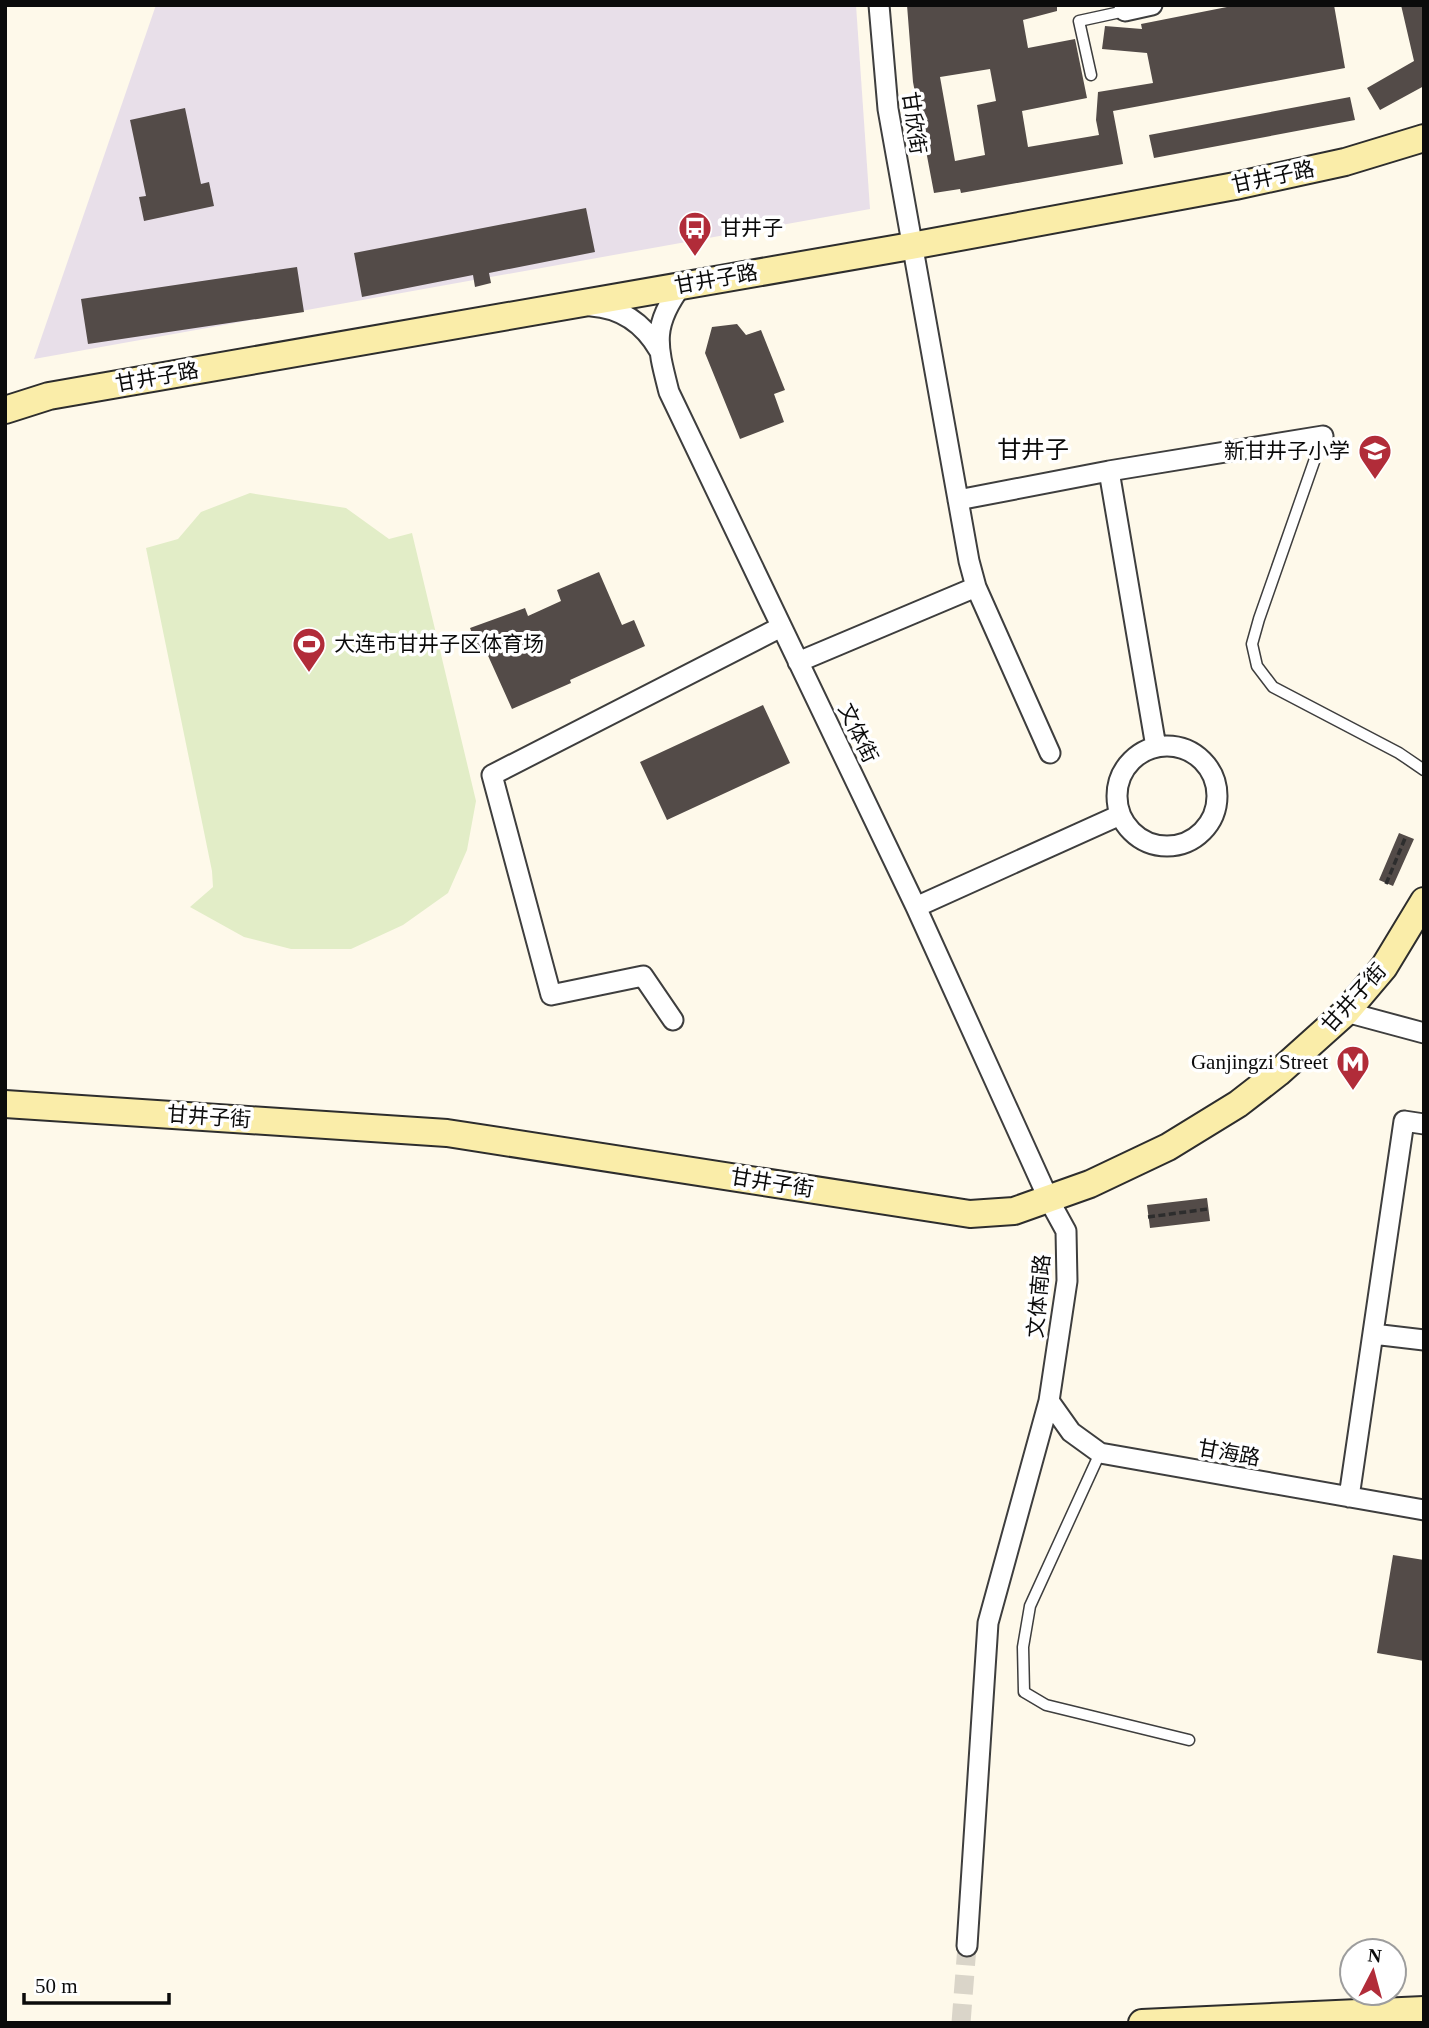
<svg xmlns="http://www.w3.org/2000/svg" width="1429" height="2028" font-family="'Times New Roman','Noto Sans SC',serif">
	<rect width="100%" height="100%" fill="#fef9ea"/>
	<path fill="#e8dfe9" d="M156 5H856L870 209 34 359Z"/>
	<path fill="#e2edc7" d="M250 493 346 508 389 539 412 533 476 801 467 850 448 893 403 925 351 949H291L244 937 190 907 213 887 212 871 146 548 178 539 201 512Z"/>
	<path fill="#534b48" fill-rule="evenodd" d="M907 5H1057V11L1023 20 1028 48 1075 39 1087 98 1022 111 1028 147 1099 135 1096 120 1098 92 1153 83 1147 53 1102 49 1105 26 1142 29 1141 24 1237 5H1334L1345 68 1113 111 1123 164 961 193 960 189 934 193 913 82ZM990 69 996 101 977 105 985 155 955 161 940 77Z
		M1401 5H1424V86L1380 110 1367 88 1414 61Z
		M1350 97 1355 120 1154 158 1149 135Z
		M185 108 201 184 209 182 214 206 144 221 139 197 146 196 130 120Z
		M586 208 595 252 489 273 491 283 475 287 473 275 362 297 354 253Z
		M297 267 304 312 88 344 81 299Z
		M737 324 746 335 761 330 785 390 774 394 784 422 740 439 705 353 712 327Z
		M599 572 622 625 634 620 645 646 570 680 571 683 512 709 485 649 479 651 470 628 525 608 528 616 561 601 557 590Z
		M763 705 790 763 667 820 640 762Z
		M1399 833 1414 839 1393 886 1379 880Z
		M1207 1198 1210 1221 1150 1228 1147 1205Z
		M1393 1555 1424 1560V1661L1377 1653Z"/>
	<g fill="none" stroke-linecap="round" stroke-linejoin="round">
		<path stroke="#dad5c9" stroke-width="19" stroke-dasharray="19 10" stroke-linecap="butt" d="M961 2023 967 1946"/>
		<defs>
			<path id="lane" d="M1091 75 1079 21 1125 11
				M1323 436 1259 619 1252 644 1257 666 1273 687 1399 753 1424 770
				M1100 1453 1030 1606 1023 1647 1024 1692 1046 1705 1189 1740"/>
			<path id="street" d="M879 5 888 109 969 561 976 587 1050 753
				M1124 5 1125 11 1152 5
				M682 285C651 326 657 345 669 392L916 907 1049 1200 1066 1231 1067 1281 1049 1401 988 1623 967 1946
				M591 306C622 308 644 324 659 350
				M1109 471 1156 747
				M958 500 1109 471 1323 436
				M798 662 976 587
				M1117 796a50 50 0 1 1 100 0a50 50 0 1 1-100 0Z
				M916 907 1120 815
				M1346 1012 1424 1033
				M673 1020 643 976 551 995 492 775 781 627
				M1373 1334 1424 1340
				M1049 1401 1071 1432 1100 1453 1424 1510
				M1349 1497 1404 1121 1424 1124"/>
			<path id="secondary" d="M5 410 49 396 911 246 1235 186 1345 162 1424 138
				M5 1104 447 1133 970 1214 1014 1211 1090 1184 1168 1147 1238 1104 1278 1073 1346 1012 1384 967 1424 901
				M1142 2023 1424 2010"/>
		</defs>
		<use href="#lane" stroke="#3e3e3e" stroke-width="13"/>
		<use href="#street" stroke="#3e3e3e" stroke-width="23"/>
		<use href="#secondary" stroke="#2d2d2d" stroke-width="30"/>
		<path stroke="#2d2d2d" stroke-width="3.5" stroke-dasharray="7 3.5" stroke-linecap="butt" d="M1386 884 1406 836
			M1148 1217 1208 1209"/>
		<use href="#lane" stroke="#fff" stroke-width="10"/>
		<use href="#street" stroke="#fff" stroke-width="19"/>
		<use href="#secondary" stroke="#faeda9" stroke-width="26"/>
	</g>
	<defs>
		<symbol id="bus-pin" viewBox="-11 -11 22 30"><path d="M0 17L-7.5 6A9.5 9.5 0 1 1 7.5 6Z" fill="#b12c39" stroke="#fff"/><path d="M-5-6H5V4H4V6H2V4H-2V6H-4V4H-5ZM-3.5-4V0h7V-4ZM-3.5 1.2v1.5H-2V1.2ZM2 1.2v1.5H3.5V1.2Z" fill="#fff"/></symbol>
		<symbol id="school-pin" viewBox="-11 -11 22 30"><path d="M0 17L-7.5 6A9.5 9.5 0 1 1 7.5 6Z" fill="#b12c39" stroke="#fff"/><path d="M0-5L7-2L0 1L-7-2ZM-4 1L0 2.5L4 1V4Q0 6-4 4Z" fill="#fff"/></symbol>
		<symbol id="stadium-pin" viewBox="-11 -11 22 30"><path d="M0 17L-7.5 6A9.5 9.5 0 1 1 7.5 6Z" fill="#b12c39" stroke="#fff"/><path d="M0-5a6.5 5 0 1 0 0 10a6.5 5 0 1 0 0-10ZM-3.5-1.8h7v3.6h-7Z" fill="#fff"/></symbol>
		<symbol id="metro-pin" viewBox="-11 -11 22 30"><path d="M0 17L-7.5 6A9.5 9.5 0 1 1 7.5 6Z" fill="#b12c39" stroke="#fff"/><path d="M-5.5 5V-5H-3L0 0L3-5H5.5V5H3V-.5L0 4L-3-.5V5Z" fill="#fff"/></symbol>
	</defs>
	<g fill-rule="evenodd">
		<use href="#bus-pin" x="676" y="209" width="38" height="52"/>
		<use href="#school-pin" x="1356" y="432" width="38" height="52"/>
		<use href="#stadium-pin" x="290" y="625" width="38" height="52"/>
		<use href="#metro-pin" x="1334" y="1043" width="38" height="52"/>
	</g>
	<g text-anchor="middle" stroke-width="7" stroke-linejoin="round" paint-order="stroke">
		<g font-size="21" fill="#0b0b0b" stroke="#fff">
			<text transform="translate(914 123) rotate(82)" y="7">甘欣街</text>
			<text transform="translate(1273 177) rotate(-12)" y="7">甘井子路</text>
			<text transform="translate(716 279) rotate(-10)" y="7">甘井子路</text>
			<text transform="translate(157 377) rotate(-10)" y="7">甘井子路</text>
			<text transform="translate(858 733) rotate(64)" y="7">文体街</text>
			<text transform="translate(1354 998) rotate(-48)" y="7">甘井子街</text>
			<text transform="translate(209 1117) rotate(4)" y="7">甘井子街</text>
			<text transform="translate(772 1183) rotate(9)" y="7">甘井子街</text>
			<text transform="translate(1039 1296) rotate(-85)" y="7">文体南路</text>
			<text transform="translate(1229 1453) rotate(10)" y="7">甘海路</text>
		</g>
		<g font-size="21" fill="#0b0b0b" stroke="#fff" text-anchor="start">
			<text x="720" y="235">甘井子</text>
			<text x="1350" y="458" text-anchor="end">新甘井子小学</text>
			<text x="334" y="651">大连市甘井子区体育场</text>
			<text x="1328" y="1069" text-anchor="end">Ganjingzi Street</text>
		</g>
		<g font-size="24" fill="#0b0b0b" stroke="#fff">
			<text x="1033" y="458">甘井子</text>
		</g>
	</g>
	<rect width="1429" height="2028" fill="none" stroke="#0b0b0b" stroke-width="14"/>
	<g transform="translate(1373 1972) rotate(6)"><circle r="33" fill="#ffffff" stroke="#9d9d9d" stroke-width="2"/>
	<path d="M0-5L12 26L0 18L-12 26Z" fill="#b12c39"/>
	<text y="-10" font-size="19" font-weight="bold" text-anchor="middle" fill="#0b0b0b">N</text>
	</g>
	<path d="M24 1993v10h145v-10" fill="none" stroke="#0b0b0b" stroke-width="3.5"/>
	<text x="35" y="1993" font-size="21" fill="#0b0b0b" stroke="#ffffff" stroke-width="5" paint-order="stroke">50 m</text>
</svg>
